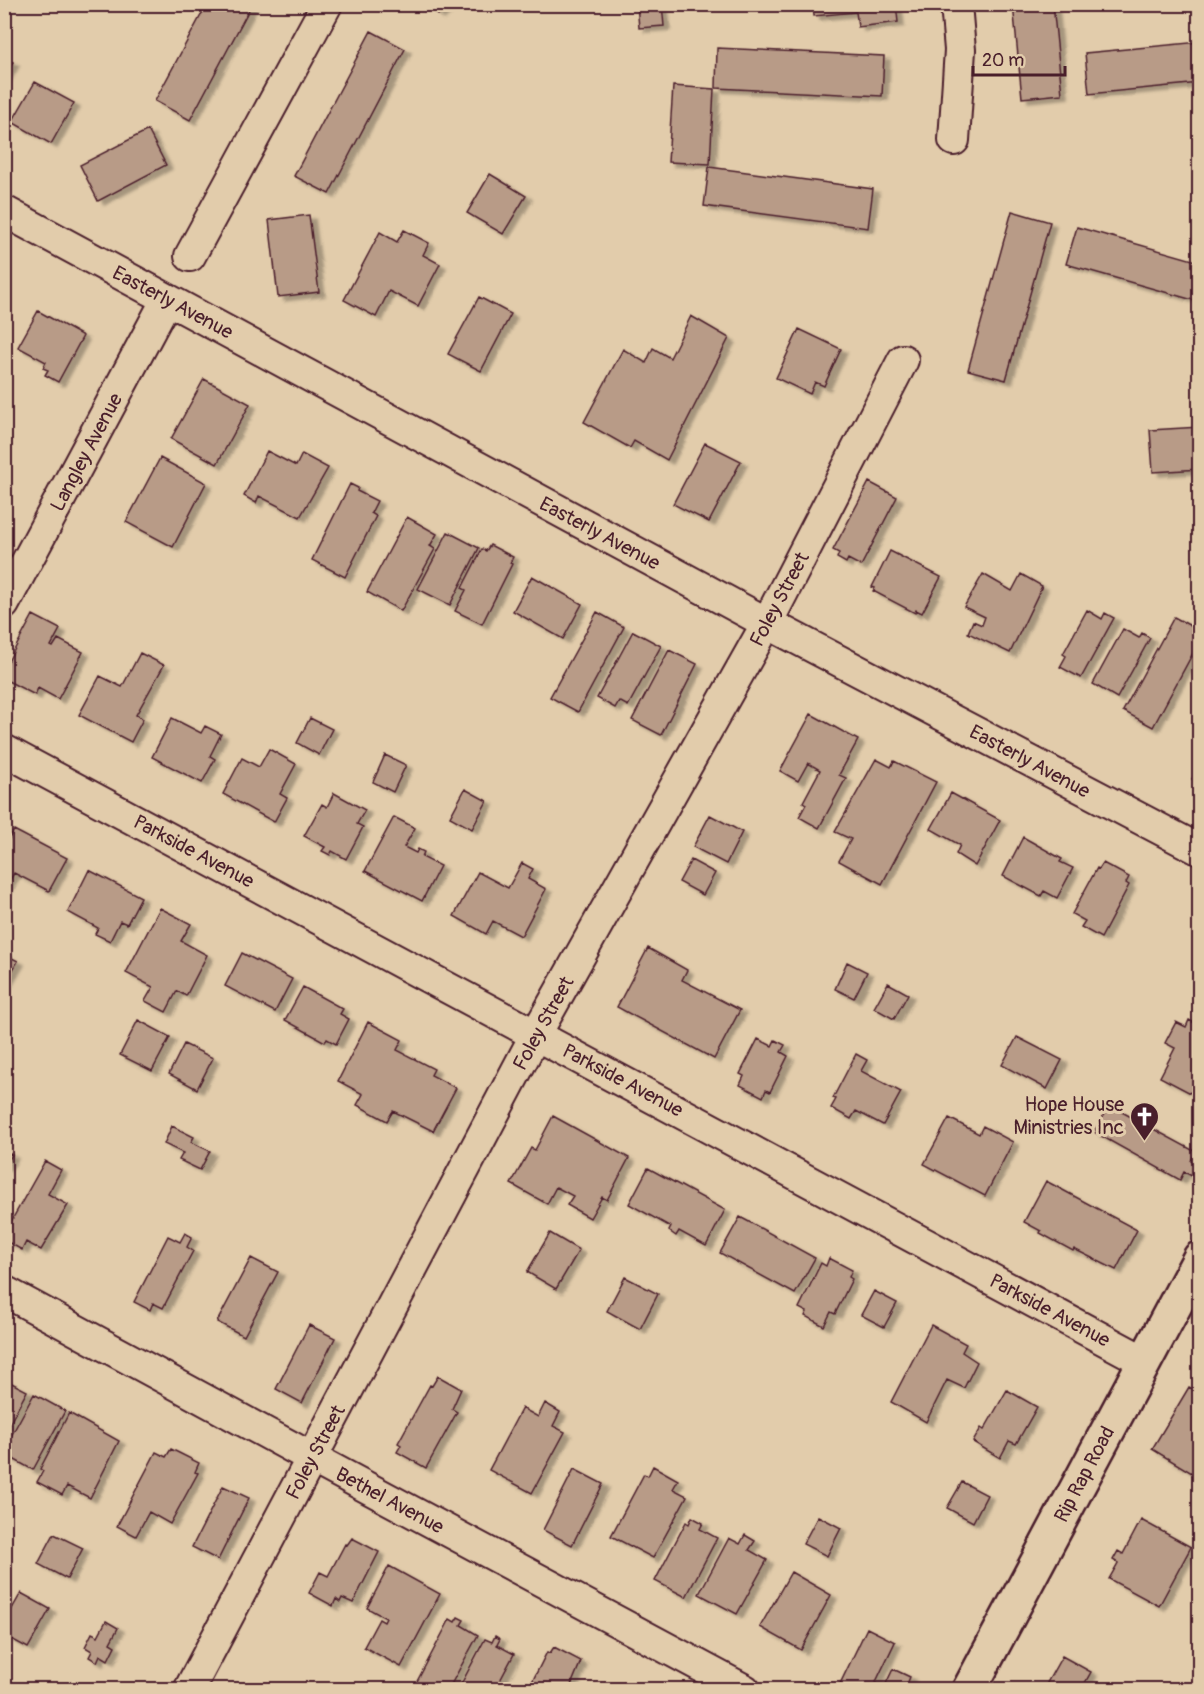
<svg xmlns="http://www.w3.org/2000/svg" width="1204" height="1694" font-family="Pangolin,sans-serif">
	<defs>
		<filter id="shadow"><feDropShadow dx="6" dy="4" stdDeviation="1.5" flood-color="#0004"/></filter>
	</defs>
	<rect width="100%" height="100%" fill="#e2ccab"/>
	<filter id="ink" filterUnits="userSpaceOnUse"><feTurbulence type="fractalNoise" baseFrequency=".0167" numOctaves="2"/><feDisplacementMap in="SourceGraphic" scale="12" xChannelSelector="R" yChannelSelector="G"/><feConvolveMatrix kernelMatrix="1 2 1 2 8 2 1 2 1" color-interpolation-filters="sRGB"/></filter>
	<g filter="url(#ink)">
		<path fill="#b89b87" stroke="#4a1f2b" stroke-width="1.5" filter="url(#shadow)" d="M207 4H252L190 120 155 101Z
			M428 4H451L438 15Z
			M637 4H662L664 26 639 28Z
			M813 4H896L898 22 858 27 856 12 814 16Z
			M1013 4H1053L1062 94 1022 98Z
			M371 31 405 49 329 194 294 176Z
			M1200 42V83L1089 94 1085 53Z
			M717 48 884 56 882 96 716 88Z
			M4 58 13 62 4 78Z
			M35 82 74 103 51 144 12 122Z
			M673 86 714 89 710 164 668 162Z
			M148 130 166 165 98 201 80 165Z
			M709 167 873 189 868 228 704 206Z
			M490 174 526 196 503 234 467 213Z
			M1012 211 1050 222 1006 380 968 370Z
			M309 215 319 292 278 297 269 220Z
			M1077 227 1200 262V302L1066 264Z
			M404 230 429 243 423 255 440 264 418 306 389 291 376 317 344 300 380 232 397 242Z
			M479 297 511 314 481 371 448 354Z
			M38 311 83 336 58 382 45 375 48 370 43 368 46 362 18 347Z
			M691 316 729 338 667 460 634 441 630 448 584 422 623 349 646 363 653 348 670 358Z
			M799 329 841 349 824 386 815 382 810 394 776 378Z
			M204 379 250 404 217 464 171 439Z
			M1200 427V469L1153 472 1150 430Z
			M705 443 741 461 709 522 673 504Z
			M267 451 296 466 302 454 328 468 300 517 259 496 256 503 244 496Z
			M160 458 206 483 173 547 126 522Z
			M869 482 897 497 861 566 848 559 846 563 837 558 839 553 833 550Z
			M350 484 358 488 357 491 377 501 371 513 376 516 345 577 312 560Z
			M407 517 437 534 430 546 435 549 401 611 367 592Z
			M448 532 479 548 450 605 418 589Z
			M490 545 513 557 510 563 512 564 482 624 455 611 466 590 462 588 482 549 486 551Z
			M890 551 941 577 922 613 916 610 915 613 873 591 875 588 872 587Z
			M983 574 1012 591 1021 574 1042 586 1010 653 968 633 973 621 982 625 985 617 964 607Z
			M532 576 582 604 563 639 513 611Z
			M1087 610 1102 619 1105 613 1114 618 1081 678 1060 667 1066 656 1063 654Z
			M597 612 624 627 578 712 550 697Z
			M33 615 60 629 51 646 53 647 58 639 83 652 58 699 38 688 35 695 4 679V669Z
			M1174 617 1200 631V640L1153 727 1123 711Z
			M1123 629 1139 638 1142 633 1150 638 1117 698 1093 684Z
			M633 631 661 646 628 706 619 701 615 708 597 698Z
			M669 650 697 664 661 735 632 720Z
			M140 653 164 665 136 715 143 719 131 742 79 715 100 676 122 687Z
			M811 714 858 740 839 775 846 778 819 828 799 817 806 804 803 802 820 770 808 763 798 781 780 771Z
			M172 718 201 733 205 726 221 734 210 756 215 759 202 783 152 757Z
			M310 718 332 729 319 755 297 743Z
			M269 749 296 764 280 794 287 798 274 822 223 794 242 758 259 767Z
			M385 755 406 765 393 792 373 782Z
			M876 759 891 767 894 761 936 782 882 884 839 861 851 839 835 832Z
			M1200 765V783L1192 779Z
			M465 789 487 801 472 829 450 817Z
			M334 793 365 810 357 824 363 827 346 859 332 851 330 855 322 851 325 847 304 836 322 804 327 807Z
			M951 793 1000 820 975 866 956 854 960 845 931 829Z
			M710 815 742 832 726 864 693 847Z
			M394 817 415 828 404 847 416 853 418 849 424 852 422 857 440 866 422 901 365 871Z
			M14 830 67 858 49 891 14 873 4 891V847Z
			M1023 837 1062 859 1060 862 1073 868 1057 898 1044 891 1041 896 1003 876Z
			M691 860 715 873 703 895 679 882Z
			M522 863 533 869 528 879 546 889 521 936 493 921 486 934 454 916 478 872 508 888Z
			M1103 863 1129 877 1126 883 1129 885 1101 938 1081 927 1085 921 1072 914 1097 868 1099 869Z
			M89 870 141 897 127 924 120 921 110 941 95 934 98 928 68 912Z
			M160 908 191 924 181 941 207 955 186 996 177 991 166 1012 145 1001 153 987 126 973Z
			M648 948 687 970 682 980 740 1010 714 1059 617 1007Z
			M242 953 292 979 275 1012 225 986Z
			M4 954 18 961 4 985Z
			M847 962 867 972 854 998 835 989Z
			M888 983 908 994 894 1019 874 1008Z
			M303 987 343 1009 340 1014 349 1019 336 1044 327 1039 325 1042 285 1020Z
			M138 1020 170 1037 152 1071 120 1055Z
			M1189 1020 1200 1026V1098L1160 1077 1175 1048 1165 1043 1176 1022 1186 1027Z
			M368 1022 402 1040 397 1050 434 1069 431 1075 456 1088 433 1131 393 1111 387 1121 357 1105 363 1094 338 1081Z
			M1017 1037 1062 1060 1047 1089 1002 1065Z
			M758 1039 772 1046 775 1040 785 1045 781 1052 788 1056 770 1092 766 1090 763 1097 740 1085 744 1076 740 1074Z
			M184 1044 213 1058 197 1089 169 1074Z
			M856 1054 867 1060 861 1071 901 1092 883 1125 856 1111 851 1119 831 1108 836 1099 833 1098Z
			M1109 1105 1196 1152 1191 1161 1198 1165 1192 1176 1184 1172 1180 1180 1094 1132Z
			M553 1116 629 1158 607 1200 602 1197 590 1218 567 1205 573 1196 556 1187 547 1204 511 1184 531 1148 535 1150Z
			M949 1118 979 1134 983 1126 1013 1142 985 1196 924 1164Z
			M172 1126 194 1137 191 1142 210 1151 200 1170 179 1160 183 1153 164 1144Z
			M4 1151 12 1155 4 1167Z
			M45 1161 61 1170 48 1194 68 1205 41 1250 26 1242 22 1250 4 1240V1234Z
			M648 1168 725 1210 706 1246 679 1231 676 1236 669 1231 671 1227 629 1204Z
			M1046 1181 1137 1230 1116 1270 1074 1249 1073 1251 1040 1233 1041 1231 1024 1222Z
			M740 1217 815 1258 795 1294 720 1253Z
			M185 1233 192 1237 187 1247 193 1251 163 1308 153 1303 150 1310 134 1302 168 1236 180 1242Z
			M550 1233 579 1250 556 1289 527 1272Z
			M251 1258 278 1272 244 1336 217 1322Z
			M829 1258 852 1270 849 1277 852 1279 835 1314 831 1312 824 1326 805 1316 807 1312 799 1308 821 1263 826 1266Z
			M625 1277 658 1294 640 1329 607 1311Z
			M874 1291 897 1303 884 1327 861 1315Z
			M309 1325 335 1338 302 1403 276 1389Z
			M931 1325 966 1344 962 1352 977 1362 964 1388 947 1380 926 1422 891 1402Z
			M438 1376 461 1389 452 1409 457 1412 426 1468 397 1452 401 1445 398 1443 430 1385 432 1386Z
			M4 1379 27 1391 4 1434Z
			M1189 1387 1200 1393V1478L1152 1449Z
			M1007 1390 1037 1407 1016 1444 1009 1441 1000 1458 973 1442 981 1428 984 1430Z
			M34 1394 65 1411 33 1470 4 1454V1449Z
			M545 1403 560 1412 553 1426 565 1432 532 1493 489 1470 522 1408 538 1417Z
			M69 1413 119 1441 90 1498 67 1486 62 1495 37 1482 43 1471 40 1469Z
			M171 1449 199 1463 195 1472 198 1473 170 1524 149 1512 136 1536 117 1526 156 1452 166 1457Z
			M653 1466 678 1480 673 1489 687 1496 653 1558 611 1536 644 1474 648 1476Z
			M574 1469 603 1484 572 1545 543 1530Z
			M962 1482 987 1495 973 1522 947 1508Z
			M223 1486 249 1498 218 1560 192 1547Z
			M818 1516 841 1528 827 1556 803 1544Z
			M692 1517 703 1523 700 1529 717 1538 686 1597 655 1581 686 1522 689 1524Z
			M1141 1520 1191 1547 1159 1606 1109 1579 1118 1563 1113 1560 1118 1551 1123 1554Z
			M54 1534 83 1548 67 1579 38 1564Z
			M745 1535 755 1541 749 1550 767 1560 737 1614 699 1594 729 1538 740 1544Z
			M352 1538 379 1552 353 1603 342 1598 340 1602 336 1599 333 1606 309 1593 320 1572 328 1576 345 1544 347 1545Z
			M389 1566 440 1594 401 1667 364 1647 379 1619 384 1622 386 1618 367 1608Z
			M791 1572 831 1595 801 1650 760 1627Z
			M21 1593 50 1609 28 1648 4 1635V1623Z
			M458 1617 464 1620 461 1625 478 1635 448 1690H417L414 1687 450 1619 455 1622Z
			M106 1621 118 1628 110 1643 115 1646 108 1660 100 1655 97 1662 89 1657 92 1651 85 1647 92 1633 98 1636Z
			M867 1628 895 1642 872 1690H837Z
			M495 1636 500 1639 497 1645 514 1654 495 1690H458L485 1639 492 1642Z
			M554 1647 581 1661 569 1690H528L547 1652 550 1653Z
			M1062 1656 1091 1672 1081 1690H1043Z
			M893 1669 910 1677 906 1687 911 1690H883Z"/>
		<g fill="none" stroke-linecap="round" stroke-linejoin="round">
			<defs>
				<path id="street" d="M954 140 960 50 956 4
					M4 211 767 623 1200 850
					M190 256 327 4
					M4 604 167 299
					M4 750 1144 1361
					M4 1291 312 1458 745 1690
					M189 1690 536 1034 767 623 903 360"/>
				<path id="secondary" d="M969 1690 1200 1258"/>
			</defs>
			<use href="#street" stroke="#4a1f2b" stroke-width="34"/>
			<use href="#secondary" stroke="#4a1f2b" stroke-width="38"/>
			<use href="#street" stroke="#e2ccab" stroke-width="30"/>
			<use href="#secondary" stroke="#e2ccab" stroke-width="33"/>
		</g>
	</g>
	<defs>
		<symbol id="church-pin" viewBox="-11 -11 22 30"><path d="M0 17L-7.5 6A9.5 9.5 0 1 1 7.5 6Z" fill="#4a1f2b" stroke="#e2ccab"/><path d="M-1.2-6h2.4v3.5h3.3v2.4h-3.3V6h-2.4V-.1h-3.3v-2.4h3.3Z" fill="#fff"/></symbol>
	</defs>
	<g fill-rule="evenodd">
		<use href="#church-pin" x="1128" y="1100" width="33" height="45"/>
	</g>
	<g text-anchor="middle" stroke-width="6" stroke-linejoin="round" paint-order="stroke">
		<g font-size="20" fill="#4a1f2b" stroke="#e2ccab">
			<text transform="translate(173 302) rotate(28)" y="7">Easterly Avenue</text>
			<text transform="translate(86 452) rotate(-62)" y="7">Langley Avenue</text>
			<text transform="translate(600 533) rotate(28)" y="7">Easterly Avenue</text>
			<text transform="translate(779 599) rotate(-62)" y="7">Foley Street</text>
			<text transform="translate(1030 761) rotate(28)" y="7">Easterly Avenue</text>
			<text transform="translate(194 851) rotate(28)" y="7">Parkside Avenue</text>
			<text transform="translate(543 1023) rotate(-61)" y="7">Foley Street</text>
			<text transform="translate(623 1080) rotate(28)" y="7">Parkside Avenue</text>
			<text transform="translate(1050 1310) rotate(28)" y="7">Parkside Avenue</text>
			<text transform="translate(315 1452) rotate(-62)" y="7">Foley Street</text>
			<text transform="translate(1084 1474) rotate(-62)" y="7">Rip Rap Road</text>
			<text transform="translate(390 1500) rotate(28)" y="7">Bethel Avenue</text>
		</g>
		<g font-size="20" fill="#4a1f2b" stroke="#e2ccab" text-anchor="end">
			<text x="1124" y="1111">Hope House<tspan x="1124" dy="23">Ministries Inc</tspan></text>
		</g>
	</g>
	<rect width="1204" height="1694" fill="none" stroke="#e2ccab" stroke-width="24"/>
	<rect x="12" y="12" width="1180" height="1670" fill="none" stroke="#4a1f2b" stroke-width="2" filter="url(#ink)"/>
	<path d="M973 66v9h92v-9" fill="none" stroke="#4a1f2b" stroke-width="3"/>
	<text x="982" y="66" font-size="18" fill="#4a1f2b" stroke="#e2ccab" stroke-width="4.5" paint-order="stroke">20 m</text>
</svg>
